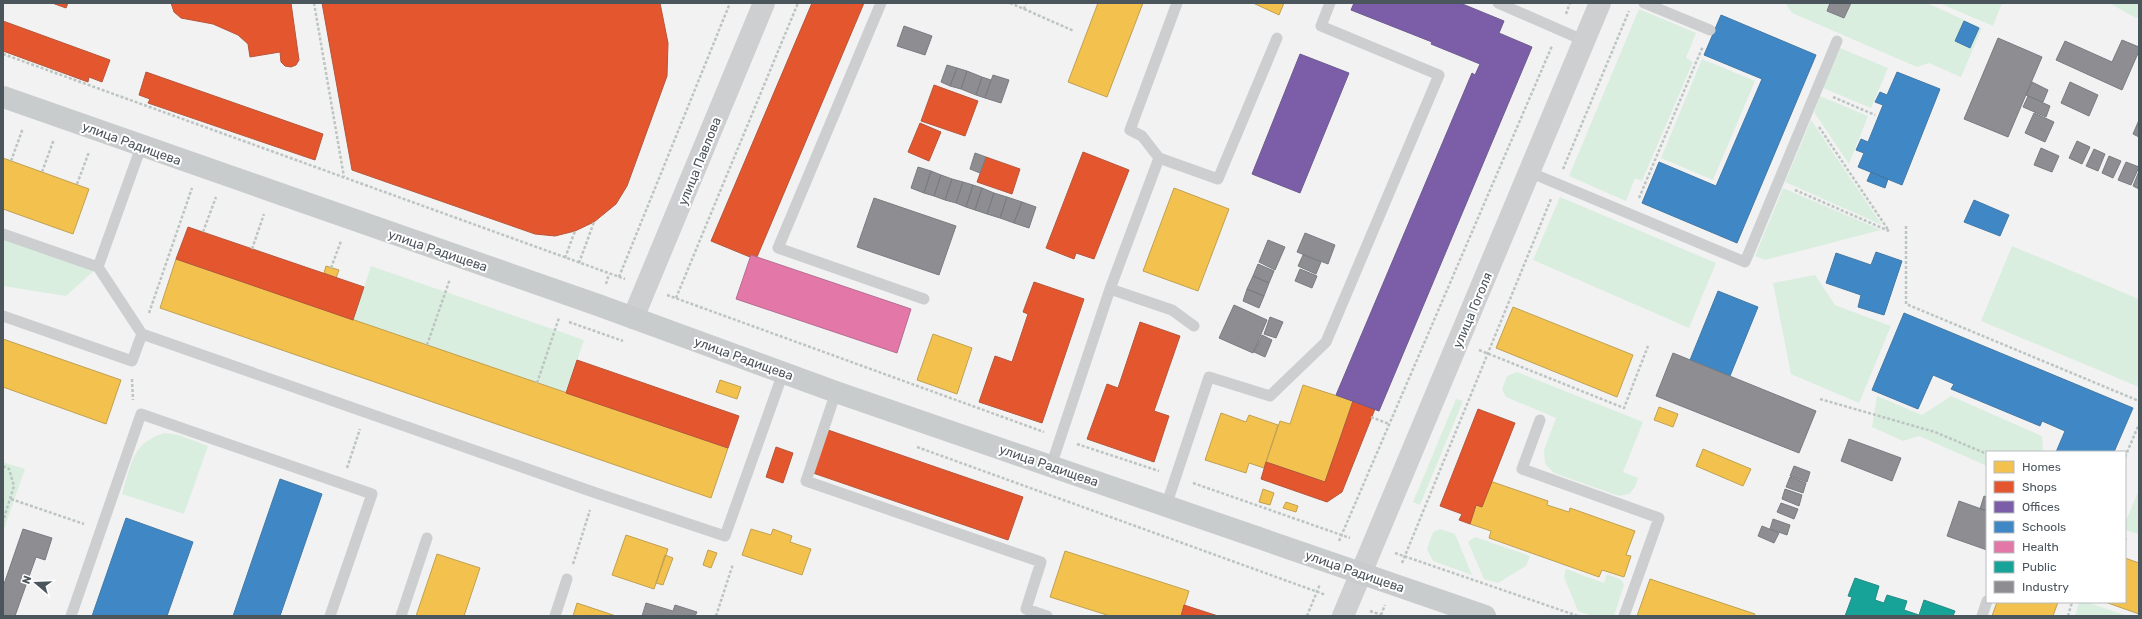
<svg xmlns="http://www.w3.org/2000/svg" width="2142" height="619" font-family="Rubik,sans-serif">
	<rect width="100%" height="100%" fill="#f2f2f2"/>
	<path fill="#daeee0" d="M1785 3H1927L1982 28 1961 77 1929 63 1917 67 1792 13Z
		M1939 3H2002L1993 26Z
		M2109 3H2139V17L2136 18Z
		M1639 9 1696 33 1686 58 1693 62 1642 181 1635 178 1626 201 1569 176Z
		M1840 48 1888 68 1871 108 1823 88Z
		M1702 59 1755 81 1713 180 1661 158Z
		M1820 96 1868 116 1849 164 1814 112Z
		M1811 120 1882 225 1785 182Z
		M1783 188 1881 230 1765 260 1755 256Z
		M1560 197 1716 263 1689 328 1533 260Z
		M3 234 98 267 66 296 3 286Z
		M2012 246 2139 299V387L1981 321Z
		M371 266 584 340 566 393 353 320Z
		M1815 275 1835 305 1891 326 1859 403 1791 374 1773 283Z
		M1517 372 1643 422 1623 472 1638 478 1635 487 1629 494 1619 496 1554 473 1545 464 1544 450 1556 418 1506 397 1502 389 1507 376Z
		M1877 396 1922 415 1951 396 2042 436 2043 452H1987V466L1919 436 1903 441 1872 427Z
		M1456 399 1463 401 1420 505 1413 502Z
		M165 433 179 435 208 446 184 514 122 494C131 465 132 442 165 433Z
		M3 462 25 469 3 532Z
		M2139 490V534L2125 530V523Z
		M1440 529 1455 534 1472 575 1433 561 1427 549 1433 532Z
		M1475 537 1530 556 1526 566 1498 583 1484 579 1468 542Z
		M1566 569 1604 583 1607 574 1622 580 1624 585 1614 616H1592L1578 611 1564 577Z
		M2079 602H2086L2128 616H2075Z"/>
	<path fill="#f2c14e" stroke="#c0a152" d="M1098 3H1143L1107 97 1068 82Z
		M1253 3H1284L1279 15Z
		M3 158 89 189 73 234 3 209Z
		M1174 188 1229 209 1198 291 1143 271Z
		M176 259 728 448 711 498 160 308Z
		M326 266 339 270 336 278 324 273Z
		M1513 307 1633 355 1617 397 1496 348Z
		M933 334 972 348 957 394 917 380Z
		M3 339 121 380 106 424 3 387Z
		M720 380 741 387 737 399 716 392Z
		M1303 385 1353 401 1325 482 1266 462 1280 421 1290 424Z
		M1659 407 1678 414 1673 427 1654 420Z
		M1221 413 1246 422 1249 415 1278 425 1264 468 1249 463 1246 473 1205 460Z
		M1703 449 1751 469 1743 486 1696 466Z
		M1490 481 1548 501 1547 505 1569 512 1570 508 1635 531 1626 555 1631 556 1624 577 1602 570 1599 577 1489 538 1491 531 1470 524 1476 505 1482 507Z
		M1263 489 1274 493 1270 505 1259 502Z
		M1286 502 1298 506 1296 512 1283 508Z
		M751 529 771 535 773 529 792 536 790 542 811 549 802 575 742 555Z
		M626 535 668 549 654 589 612 575Z
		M708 550 717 553 711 568 703 565Z
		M1065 551 1189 591 1181 616H1110L1050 597Z
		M437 554 480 568 464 616H416Z
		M665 555 673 558 663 585 656 583Z
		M2125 558 2139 563V614L2105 602H2125Z
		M1650 579 1755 614 1754 616H1637Z
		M1997 602H2058L2053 616H1992Z
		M577 603 616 616H573Z"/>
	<path fill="#e4572e" stroke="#b6563c" d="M52 3H68L66 8Z
		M171 3H291L299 60 296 65 291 67 285 66 281 62 280 52 250 57 248 44 238 35 213 24 181 18 174 12Z
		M322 3H660L668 43 667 76 627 186 616 204 594 222 575 231 555 236 535 234 352 170Z
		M812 3H864L757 257 751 255 750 257 711 241Z
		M3 21 110 60 102 82 89 77 88 82 3 51Z
		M146 72 323 134 315 160 148 103 150 99 139 95Z
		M934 85 978 101 965 136 921 121Z
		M920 123 941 132 929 161 908 152Z
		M1083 152 1129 170 1094 259 1076 253 1074 259 1046 248Z
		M986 157 1020 169 1012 194 977 182Z
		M188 227 364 287 353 320 176 259Z
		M1034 282 1084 299 1042 423 979 402 995 356 1012 362 1028 314 1023 312Z
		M1140 322 1180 336 1154 411 1169 416 1154 462 1087 439 1107 384 1118 388Z
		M577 360 739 416 728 448 566 393Z
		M1353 401 1375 409 1342 492 1327 502 1261 479 1266 462 1325 482Z
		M1478 409 1515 423 1482 507 1476 505 1470 524 1459 520 1462 514 1440 506Z
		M828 430 1023 497 1008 540 813 473Z
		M776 447 793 453 783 483 766 477Z
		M1184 605 1218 616H1181Z"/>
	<path fill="#7b5ea7" stroke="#6d5b90" d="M1354 3H1460L1504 21 1499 33 1532 47 1379 411 1336 395 1472 73 1475 75 1480 64 1431 44 1432 42 1351 10Z
		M1300 54 1349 73 1300 193 1252 174Z"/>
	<path fill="#3f88c5" stroke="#4379a6" d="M1721 15 1816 55 1737 243 1642 203 1659 162 1716 186 1762 79 1704 55Z
		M1964 21 1979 28 1970 48 1955 41Z
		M1897 72 1940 89 1902 185 1858 167 1864 153 1856 150 1861 139 1868 142 1883 105 1875 102 1880 92 1887 95Z
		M1871 172 1888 179 1885 188 1867 181Z
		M1974 200 2009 215 2000 236 1964 222Z
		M1876 252 1902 261 1884 315 1858 307 1861 295 1826 283 1836 253 1871 265Z
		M1718 291 1758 307 1730 376 1690 360Z
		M1904 313 2133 408 2114 452H2056L2065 431 2042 421 2040 426 1951 389 1954 384 1933 375 1918 409 1872 390Z
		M280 479 322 494 280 616H233Z
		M126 518 193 542 167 616H92Z"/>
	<path fill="#e377a8" stroke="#b56d91" d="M751 255 911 309 897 353 736 299Z"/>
	<path fill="#17a398" stroke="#278c86" d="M1855 578 1879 586 1875 600 1884 603 1887 595 1907 601 1904 610 1919 615 1924 600 1955 611 1953 616H1845L1852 597 1848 596Z"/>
	<path fill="#8d8d92" stroke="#797c82" d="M1830 3H1851L1844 18 1827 11Z
		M904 26 932 36 925 55 897 46Z
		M1998 38 2042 57 2008 137 1964 119Z
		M2122 40 2139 47V51L2122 90 2056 60 2065 41 2112 62Z
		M947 65 957 68 950 86 941 82Z
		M957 68 967 71 961 89 950 86Z
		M967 71 982 77 976 95 961 89Z
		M993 75 1009 80 1001 103 985 98Z
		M982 77 991 80 985 98 976 95Z
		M2032 82 2048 90 2043 102 2026 95Z
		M2070 82 2098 95 2089 116 2061 103Z
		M2028 96 2050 106 2046 117 2023 107Z
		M2034 113 2054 122 2045 142 2025 133Z
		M2139 120V137L2133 134Z
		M2077 141 2090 147 2082 164 2069 158Z
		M2041 148 2059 156 2052 172 2034 165Z
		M2094 149 2105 154 2098 171 2086 166Z
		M975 153 986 157 980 173 970 169Z
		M2109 156 2121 161 2113 178 2102 173Z
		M2126 162 2139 167 2131 185 2118 180Z
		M918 167 931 171 924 193 911 188Z
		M931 171 941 175 934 196 924 193Z
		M2139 171V189L2133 186Z
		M941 175 952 179 945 200 934 196Z
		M952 179 963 182 956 203 945 200Z
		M963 182 973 185 966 207 956 203Z
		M973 185 982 188 975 210 966 207Z
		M982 188 994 193 987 214 975 210Z
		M994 193 1007 197 1000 218 987 214Z
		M1007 197 1022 202 1014 223 1000 218Z
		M874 198 956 226 939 275 857 247Z
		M1022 202 1036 207 1029 228 1014 223Z
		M1305 233 1335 245 1328 264 1297 252Z
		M1268 240 1285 247 1275 270 1259 262Z
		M1303 255 1321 262 1316 274 1298 266Z
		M1258 264 1274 271 1269 283 1253 276Z
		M1300 269 1317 276 1312 288 1295 281Z
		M1253 276 1269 283 1264 296 1247 289Z
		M1247 289 1264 296 1259 308 1243 301Z
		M1234 305 1267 320 1253 353 1219 338Z
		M1270 317 1283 322 1276 338 1264 334Z
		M1262 335 1272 340 1265 357 1254 352Z
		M1673 353 1816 411 1799 453 1656 396Z
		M1849 439 1901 458 1892 481 1841 461Z
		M1794 466 1810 472 1807 482 1790 476Z
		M1790 477 1806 483 1803 493 1786 487Z
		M1785 489 1802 495 1799 506 1782 499Z
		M1984 496 1987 497V511L1980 509Z
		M1959 501 1987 511V550L1947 536Z
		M1781 503 1798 509 1794 519 1777 512Z
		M1773 519 1790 525 1787 535 1770 529Z
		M1762 526 1779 533 1774 543 1758 536Z
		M23 529 52 538 45 560 36 557 15 616H3V587Z
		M646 603 673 611 675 605 697 612 695 616H642Z"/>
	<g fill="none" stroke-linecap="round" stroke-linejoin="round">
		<path stroke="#bcc5c2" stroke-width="2.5" stroke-dasharray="3 2" stroke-linecap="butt" d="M314 3 344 177
			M1010 3 1024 9 1026 3
			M1024 9 1074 31
			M1566 14 1570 3
			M3 54 625 279
			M1833 97 1875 115
			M1819 127 1889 231
			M11 161 23 128
			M1563 169 1629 11
			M42 172 54 139
			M77 184 89 152
			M1795 190 1889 231
			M1639 198 1703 46
			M1906 226V304L2139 401
			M203 232 216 197
			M252 249 264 214
			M565 258 575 231
			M579 263 594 222
			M331 268 341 241
			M619 277 730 3
			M606 284 609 274
			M667 295 1044 432
			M676 298 798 3
			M149 313 192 188
			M569 322 623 341
			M427 345 450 279
			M1479 350 1624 408 1648 346
			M132 379 133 400
			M537 383 559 318
			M1820 399 1935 432 1987 454
			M1371 417 1389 424
			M1077 444 1159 471
			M917 447 1326 595
			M2125 457 2139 424
			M3 466 9 469 14 486 3 521
			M347 468 360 429
			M1193 483 1350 538
			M11 499 84 524
			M2125 539 2126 540
			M1339 541 1552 46
			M1395 553 1578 616
			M1402 563 1551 199
			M573 564 590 510
			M1370 611 1384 616
			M1381 615 1385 605
			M716 616 733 564
			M1307 616 1320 584
			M2068 616 2072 602"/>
		<path stroke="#ccced0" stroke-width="11" d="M881 3 778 248 924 299
			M1498 3 1585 41
			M1644 3 1710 30
			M1159 158 1218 179 1277 38
			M1529 172 1745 262 1837 41
			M3 234 98 267 141 147
			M98 267 142 334 596 493 725 536 783 373
			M1110 289 1172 310 1194 326
			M3 316 132 361 142 334
			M836 392 806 481 1041 562 1026 609 1047 616
			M1540 420 1522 469 1659 518 1624 616
			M1051 466 1110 289 1159 158 1142 136 1130 130 1177 3
			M1166 506 1209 377 1270 396 1326 342 1439 75 1321 26 1330 3
			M71 616 141 414 372 494 330 616
			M401 616 427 538
			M555 616 567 579
			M1982 616 1987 601"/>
		<path stroke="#cdcfd1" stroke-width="22" d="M633 318 764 3
			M1343 616 1600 3"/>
		<path stroke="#c9cccd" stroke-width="22" d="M3 97 598 305 836 392 1485 616"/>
	</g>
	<g text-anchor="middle" stroke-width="4" stroke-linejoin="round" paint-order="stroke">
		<g font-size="13" fill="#4b555c" stroke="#fff">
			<text transform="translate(132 143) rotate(20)" y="5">улица Радищева</text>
			<text transform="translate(699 161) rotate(-68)" y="5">улица Павлова</text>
			<text transform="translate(438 250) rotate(19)" y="5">улица Радищева</text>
			<text transform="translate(1472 310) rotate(-67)" y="5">улица Гоголя</text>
			<text transform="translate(744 358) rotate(20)" y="5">улица Радищева</text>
			<text transform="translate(1049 465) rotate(19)" y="5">улица Радищева</text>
			<text transform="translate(1355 571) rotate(19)" y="5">улица Радищева</text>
		</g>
	</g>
	<rect width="2142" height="619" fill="none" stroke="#4b555c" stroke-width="8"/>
	<rect x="1986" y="451" width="140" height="152" fill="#ffffff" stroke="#b7bbbe"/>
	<rect x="1994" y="461" width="20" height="12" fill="#f2c14e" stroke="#b7bbbe"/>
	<text x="2022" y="471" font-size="12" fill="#4b555c">Homes</text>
	<rect x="1994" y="481" width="20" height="12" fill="#e4572e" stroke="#b7bbbe"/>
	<text x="2022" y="491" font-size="12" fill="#4b555c">Shops</text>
	<rect x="1994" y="501" width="20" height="12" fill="#7b5ea7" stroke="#b7bbbe"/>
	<text x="2022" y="511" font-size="12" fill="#4b555c">Offices</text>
	<rect x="1994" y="521" width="20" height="12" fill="#3f88c5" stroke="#b7bbbe"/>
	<text x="2022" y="531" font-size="12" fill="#4b555c">Schools</text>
	<rect x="1994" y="541" width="20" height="12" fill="#e377a8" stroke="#b7bbbe"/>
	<text x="2022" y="551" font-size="12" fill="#4b555c">Health</text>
	<rect x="1994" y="561" width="20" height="12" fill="#17a398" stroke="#b7bbbe"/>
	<text x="2022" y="571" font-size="12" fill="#4b555c">Public</text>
	<rect x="1994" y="581" width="20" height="12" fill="#8d8d92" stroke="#b7bbbe"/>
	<text x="2022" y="591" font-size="12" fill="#4b555c">Industry</text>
	<g transform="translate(36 583) rotate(289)" stroke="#ffffff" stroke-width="3" paint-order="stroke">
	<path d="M0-3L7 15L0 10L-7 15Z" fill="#4b555c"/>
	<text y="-6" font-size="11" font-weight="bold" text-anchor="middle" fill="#4b555c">N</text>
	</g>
</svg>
